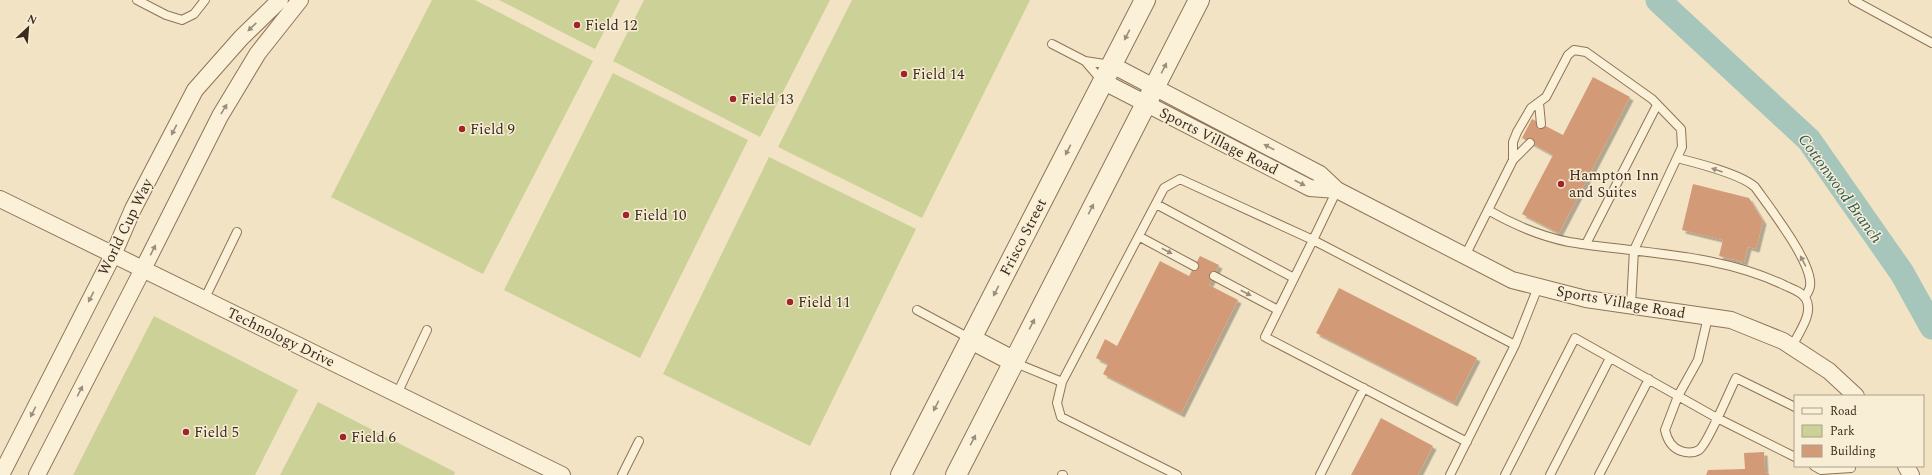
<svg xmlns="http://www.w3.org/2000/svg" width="1932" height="475" font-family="Spectral,serif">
	<defs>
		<filter id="shadow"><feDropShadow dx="3.5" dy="3.5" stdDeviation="0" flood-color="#0004"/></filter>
	</defs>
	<rect width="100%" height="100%" fill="#f2e3c4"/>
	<path fill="#ccd197" d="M432 0H475L593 61 483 274 331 197Z
		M499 0H620L595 49Z
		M644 0H830L760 137 613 61Z
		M852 0H1030L922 218 778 147Z
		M613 73 748 140 640 358 504 290Z
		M769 157 916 229 810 446 663 374Z
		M154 316 298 390 255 475H73Z
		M318 402 455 472 454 475H280Z"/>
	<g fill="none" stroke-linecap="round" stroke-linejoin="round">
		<path stroke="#a6c5bb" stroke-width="25" d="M1658 0 1809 140 1902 273 1932 327"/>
	</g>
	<path fill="#d39a77" filter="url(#shadow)" d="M1593 77 1630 97 1559 233 1522 214 1553 155 1522 138 1532 119 1563 135Z
		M1693 184 1749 198 1763 221 1756 249 1748 247 1744 262 1719 256 1723 240 1682 230Z
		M1200 256 1219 265 1209 285 1238 300 1181 414 1103 374 1108 364 1096 358 1105 339 1117 346 1160 261 1189 276Z
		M1339 288 1477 358 1454 403 1316 333Z
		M1381 418 1433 446 1418 475H1351Z
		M1764 452 1765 472 1770 475H1706L1708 470 1745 469 1744 453Z"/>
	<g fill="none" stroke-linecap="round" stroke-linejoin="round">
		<defs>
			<path id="service" d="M137 0 166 15 182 20 194 14 205 0
				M1853 0 1932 43
				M1052 44 1085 61 1111 65
				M1085 61 1103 82
				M1539 103 1541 124
				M1677 158C1697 163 1741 174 1755 187 1770 208 1807 256 1810 280 1811 287 1809 291 1805 297
				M1513 160 1530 143
				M1337 190 1313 240 1515 345
				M1156 204 1294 278
				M1488 210C1514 225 1539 236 1569 242 1642 254 1719 253 1786 286 1793 289 1802 292 1806 299 1814 314 1798 333 1792 347
				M1140 237 1194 266
				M1586 244 1657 105
				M1465 256 1513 160V142L1517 132 1531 108 1546 97 1568 55 1574 50 1586 52 1652 99 1681 129 1682 147 1634 250 1631 305
				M1214 276 1278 310
				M204 300 237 232
				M917 310 971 339
				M1013 362 1062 382 1057 403 1061 417 1177 475
				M1062 382 1164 188 1180 179 1313 240 1265 337 1467 442
				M397 394 427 330
				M1795 407 1736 378C1730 390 1707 445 1699 450 1694 453 1687 453 1681 451 1672 448 1667 439 1665 430L1678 396 1717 418 1795 457
				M1814 466 1821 470 1851 468
				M622 475 639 441
				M1062 475H1063
				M1320 475 1364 388
				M1450 475 1515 345 1538 287
				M1505 475 1575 338 1678 396 1698 360 1708 317
				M1550 475 1610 358
				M1599 475 1649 379"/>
			<path id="minor" d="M1112 65 1320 174 1337 190 1512 280 1586 299 1731 320 1783 341 1829 371 1856 396
				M1104 82 1310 188 1337 190
				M0 199 562 475
				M1906 466 1911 475
				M1 475 113 255 133 209 195 90 241 38 280 0
				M37 475 143 269 220 116 258 53 300 0"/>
			<path id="tertiary" d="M971 339 1013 361
				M901 475 1145 0
				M956 475 1199 0"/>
		</defs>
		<use href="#service" stroke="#8e7459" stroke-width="10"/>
		<use href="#minor" stroke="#8e7459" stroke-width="18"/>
		<use href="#tertiary" stroke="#8e7459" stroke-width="22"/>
		<use href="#service" stroke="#fbf0d8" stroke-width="8"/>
		<use href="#minor" stroke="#fbf0d8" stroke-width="16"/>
		<use href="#tertiary" stroke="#fbf0d8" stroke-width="20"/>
	</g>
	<defs><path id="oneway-solid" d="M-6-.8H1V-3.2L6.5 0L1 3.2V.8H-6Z"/></defs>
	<g fill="#9c8e7b">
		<use href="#oneway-solid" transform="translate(252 27) rotate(136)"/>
		<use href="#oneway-solid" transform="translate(1127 35) rotate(117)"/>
		<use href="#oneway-solid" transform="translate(1164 68) rotate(-63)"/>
		<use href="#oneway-solid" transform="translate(224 109) rotate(-59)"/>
		<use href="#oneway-solid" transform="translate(174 130) rotate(117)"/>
		<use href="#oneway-solid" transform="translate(1269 147) rotate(-152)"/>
		<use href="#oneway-solid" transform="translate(1068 150) rotate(117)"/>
		<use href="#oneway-solid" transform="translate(1717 170) rotate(-161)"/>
		<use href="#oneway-solid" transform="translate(1300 183) rotate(27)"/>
		<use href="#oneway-solid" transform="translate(1091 209) rotate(-63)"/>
		<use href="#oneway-solid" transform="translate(153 250) rotate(-63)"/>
		<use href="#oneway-solid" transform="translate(1167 251) rotate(28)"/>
		<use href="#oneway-solid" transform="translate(1803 261) rotate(-118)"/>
		<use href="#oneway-solid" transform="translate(996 291) rotate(117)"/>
		<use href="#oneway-solid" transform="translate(1246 293) rotate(28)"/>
		<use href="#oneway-solid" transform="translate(91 297) rotate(117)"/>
		<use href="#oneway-solid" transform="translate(1032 324) rotate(-63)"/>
		<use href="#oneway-solid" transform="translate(80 391) rotate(-63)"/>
		<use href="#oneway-solid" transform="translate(936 406) rotate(117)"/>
		<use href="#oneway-solid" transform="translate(33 412) rotate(117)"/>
		<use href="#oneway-solid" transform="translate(973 440) rotate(-63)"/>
	</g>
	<g fill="#a32328" stroke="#f8edd5" stroke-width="1.5">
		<circle cx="577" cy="25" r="4"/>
		<circle cx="904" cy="74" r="4"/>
		<circle cx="733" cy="99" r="4"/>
		<circle cx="462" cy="129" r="4"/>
		<circle cx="1561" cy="184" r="4"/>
		<circle cx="626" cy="215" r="4"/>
		<circle cx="790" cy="302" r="4"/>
		<circle cx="186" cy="432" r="4"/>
		<circle cx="343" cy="437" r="4"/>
	</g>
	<g text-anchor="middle" stroke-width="3" stroke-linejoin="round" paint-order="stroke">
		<g font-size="15" fill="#3d2c1e" stroke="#f8edd5" text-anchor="start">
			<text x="585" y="30">Field 12</text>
			<text x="912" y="79">Field 14</text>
			<text x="741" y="104">Field 13</text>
			<text x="470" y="134">Field 9</text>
			<text x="1569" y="180">Hampton Inn<tspan x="1569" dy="17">and Suites</tspan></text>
			<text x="634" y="220">Field 10</text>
			<text x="798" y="307">Field 11</text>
			<text x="194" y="437">Field 5</text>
			<text x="351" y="442">Field 6</text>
		</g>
		<g font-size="15" fill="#3d2c1e" stroke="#f8edd5">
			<text transform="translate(1219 141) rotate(27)" y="5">Sports Village Road</text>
			<text transform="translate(125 227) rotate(-64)" y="5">World Cup Way</text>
			<text transform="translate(1023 237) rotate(-63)" y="5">Frisco Street</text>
			<text transform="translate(1621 302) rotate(10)" y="5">Sports Village Road</text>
			<text transform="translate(281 337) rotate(26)" y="5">Technology Drive</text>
		</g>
		<g font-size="16" font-style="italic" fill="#2c5e59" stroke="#f8edd5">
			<text transform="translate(1841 188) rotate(54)" y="6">Cottonwood Branch</text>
		</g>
	</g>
	<rect x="1794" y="395" width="130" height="72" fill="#f8edd5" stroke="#ada08c"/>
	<rect x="1802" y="408" width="20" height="6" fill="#fbf0d8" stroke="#ada08c"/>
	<text x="1830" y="415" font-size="12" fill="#3d2c1e">Road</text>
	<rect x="1802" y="425" width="20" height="12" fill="#ccd197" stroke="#ada08c"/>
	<text x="1830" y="435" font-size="12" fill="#3d2c1e">Park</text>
	<rect x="1802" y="445" width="20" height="12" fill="#d39a77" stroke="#ada08c"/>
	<text x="1830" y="455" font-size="12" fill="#3d2c1e">Building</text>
	<g transform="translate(28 28) rotate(26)" stroke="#f8edd5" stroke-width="3" paint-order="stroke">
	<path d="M0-3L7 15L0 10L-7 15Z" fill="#3d2c1e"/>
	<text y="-6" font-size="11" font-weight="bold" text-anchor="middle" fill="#3d2c1e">N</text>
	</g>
</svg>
